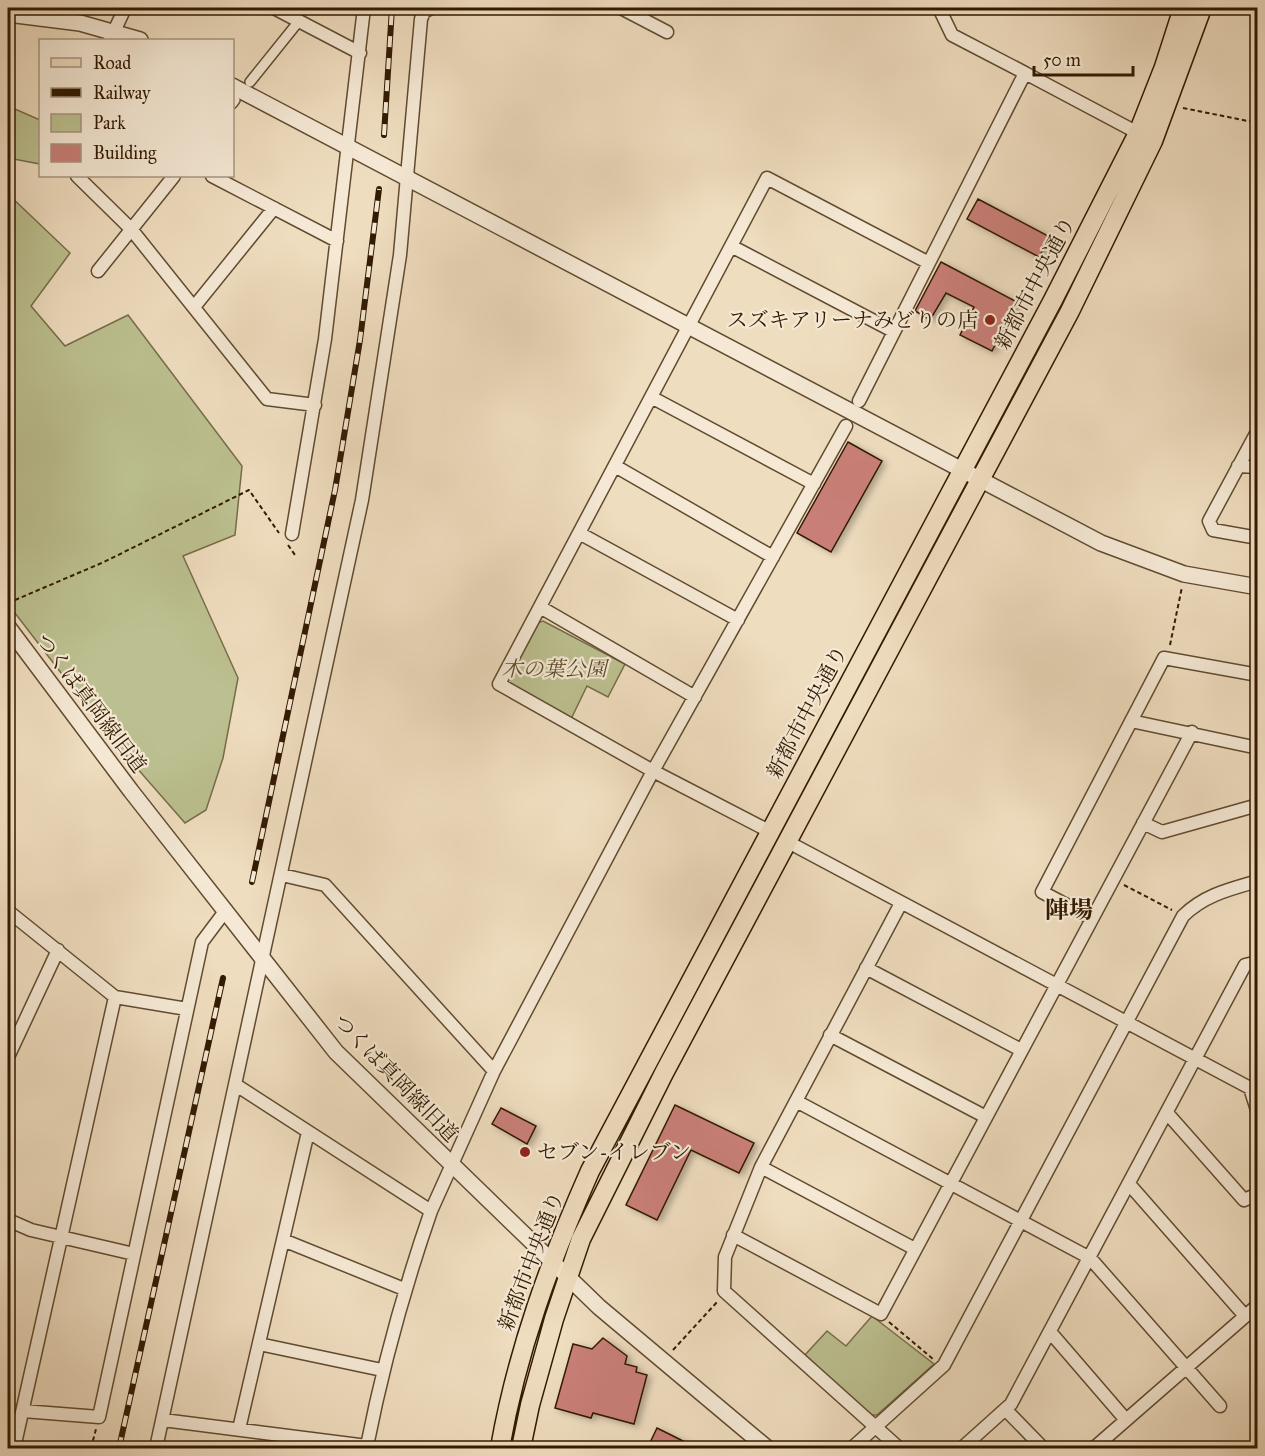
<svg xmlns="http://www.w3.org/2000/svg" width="1265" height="1456" font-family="'IM FELL Great Primer','Noto Serif JP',serif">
	<defs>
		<filter id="shadow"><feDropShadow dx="4" dy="2.5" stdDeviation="3" flood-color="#0004"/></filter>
	</defs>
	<rect width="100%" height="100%" fill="#efddbf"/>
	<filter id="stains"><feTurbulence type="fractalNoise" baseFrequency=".00333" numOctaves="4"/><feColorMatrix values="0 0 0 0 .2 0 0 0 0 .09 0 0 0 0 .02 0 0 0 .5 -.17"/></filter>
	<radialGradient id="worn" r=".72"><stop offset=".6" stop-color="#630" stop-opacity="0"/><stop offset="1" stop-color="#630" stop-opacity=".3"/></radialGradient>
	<path fill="#bcc090" stroke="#776d48" stroke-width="1.5" d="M8 106 40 120V164L8 158Z
		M8 194 70 253 31 306 65 346 128 315 242 466 235 535 183 556 238 678 223 758 206 810 185 823 115 743 8 604Z
		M543 621 625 664 608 697 587 686 571 719 509 686 507 680 537 623Z
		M872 1316 934 1364 877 1415H870L804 1356 827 1331 846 1346Z"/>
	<path fill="#c97f78" stroke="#321a00" stroke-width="1.5" filter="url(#shadow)" d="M978 199 1050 237 1039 257 967 219Z
		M941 262 1017 302 992 351 960 335 974 307 946 293 930 320 915 311Z
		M848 442 882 461 831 552 797 533Z
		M675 1105 754 1143 739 1173 691 1150 657 1220 626 1205Z
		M501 1108 536 1126 527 1144 492 1124Z
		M603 1338 627 1356 625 1364 637 1367 636 1372 647 1375 634 1424 593 1413 591 1418 555 1408 573 1344 592 1349Z
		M657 1428 699 1449H647Z"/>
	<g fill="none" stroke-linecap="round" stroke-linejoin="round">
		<defs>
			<path id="pedestrian" d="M250 82 299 21
				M232 104 235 100"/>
			<path id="minor" d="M274 8 360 53
				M621 8 667 32
				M939 8 952 35 1025 73
				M110 40 125 8
				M77 176 131 229 267 399 315 405
				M212 176 337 241
				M731 246 893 331
				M98 271 174 176
				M194 307 274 208
				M651 397 814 484
				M859 401 1025 73 1138 133
				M1258 430 1209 521 1213 530 1258 538
				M615 466 773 557
				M1238 466 1258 467
				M579 533 738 620
				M292 534 325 339 364 8
				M540 607 695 697
				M1131 721 1258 748
				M1143 823 1162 832 1258 805
				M769 831 653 771 846 426
				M788 842 1250 1088 1258 1113
				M282 875 325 885 494 1071
				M8 911 115 997 187 1009
				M1091 918 1042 892 1164 658 1258 675
				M866 968 1021 1050
				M830 1035 986 1117
				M8 1057 58 950
				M236 1085 431 1211 494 1071 653 771 499 684 767 178 927 262
				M796 1101 1090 1258 1220 1406
				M1167 1113 1244 1200 1258 1194
				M761 1167 915 1249
				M1129 1184 1245 1316
				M8 1220 31 1230 134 1254
				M733 1235 881 1314 1192 732
				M283 1240 404 1289
				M1051 1333 1126 1420
				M259 1344 382 1370
				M1006 1410 1043 1448
				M23 1411 99 1417 202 942 226 910
				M163 1420 367 1446C383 1365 404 1289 431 1211
				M239 1429 308 1132
				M14 1448 115 997
				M156 1448 362 500 400 255 421 19 424 12 431 8
				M852 1448 944 1365 1183 916C1204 895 1230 889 1258 881
				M899 1448 724 1291 725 1257 761 1167 901 903
				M962 1448 1011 1404 1245 965 1258 962
				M1094 1448 1258 1305"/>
			<path id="tertiary" d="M8 14 80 23 140 40
				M232 86 1101 543 1184 574 1258 587
				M8 627 131 791 336 1052 599 1307 767 1448"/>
			<path id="primary" d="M500 1448C517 1351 550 1261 590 1171L1053 300 1138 133 1164 67 1183 8
				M521 1448 530 1405 554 1319 581 1239 664 1073 1070 311 1153 141 1202 8"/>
		</defs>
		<use href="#pedestrian" stroke="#614b30" stroke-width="12"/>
		<use href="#minor" stroke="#614b30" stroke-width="15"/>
		<use href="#tertiary" stroke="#614b30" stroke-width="18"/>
		<use href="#primary" stroke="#321a00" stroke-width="21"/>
		<path stroke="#321a00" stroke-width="2" stroke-dasharray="4.5 3" stroke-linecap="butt" d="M1183 108 1258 123
			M288 545 295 555
			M8 603 104 562 249 490 279 533
			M1170 645 1182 587
			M1124 885 1172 910
			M889 1322 933 1359
			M673 1350 718 1301
			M91 1448 96 1429"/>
		<use href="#pedestrian" stroke="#f5e9d5" stroke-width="9"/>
		<use href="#minor" stroke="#f5e9d5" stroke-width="12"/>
		<use href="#tertiary" stroke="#f5e9d5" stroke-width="15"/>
		<use href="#primary" stroke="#efddbf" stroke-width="18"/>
		<defs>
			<path id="rail" d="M384 135 392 8
				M252 882 335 490 360 340 379 189
				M119 1448 223 978"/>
		</defs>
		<use href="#rail" stroke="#321a00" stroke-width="6"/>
		<use href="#rail" stroke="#f5e9d5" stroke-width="4" stroke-dasharray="11" stroke-linecap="butt"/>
	</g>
	<g fill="#8f2418" stroke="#f5e9d5" stroke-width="2">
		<circle cx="990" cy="320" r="6"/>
		<circle cx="525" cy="1152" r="6"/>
	</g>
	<g text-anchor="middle" stroke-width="4.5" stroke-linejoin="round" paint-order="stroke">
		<g font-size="21" fill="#321a00" stroke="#f5e9d5">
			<text transform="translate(1035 283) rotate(-62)" y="7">新都市中央通り</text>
			<text transform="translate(91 703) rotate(53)" y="7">つくば真岡線旧道</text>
			<text transform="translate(807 712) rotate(-62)" y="7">新都市中央通り</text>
			<text transform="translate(396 1078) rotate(46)" y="7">つくば真岡線旧道</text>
			<text transform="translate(531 1261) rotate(-69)" y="7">新都市中央通り</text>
		</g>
		<g font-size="21" fill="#321a00" stroke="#f5e9d5" text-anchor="end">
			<text x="978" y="327">スズキアリーナみどりの店</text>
			<text x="537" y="1159" text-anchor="start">セブン-イレブン</text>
		</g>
		<g font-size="21" font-style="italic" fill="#5b4c2b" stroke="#f5e9d5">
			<text x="554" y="676">木の葉公園</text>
		</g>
		<g font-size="24" font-weight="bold" fill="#321a00" stroke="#f5e9d5">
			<text x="1069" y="918">陣場</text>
		</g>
	</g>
	<rect width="1265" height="1456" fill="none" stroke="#efddbf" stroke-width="30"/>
	<rect x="9" y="9" width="1247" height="1438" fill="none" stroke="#321a00" stroke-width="3"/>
	<rect x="15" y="15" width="1235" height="1426" fill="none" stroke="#321a00" stroke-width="1.5"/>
	<rect x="39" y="39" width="195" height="138" fill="#f5e9d5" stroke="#a79680" stroke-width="1.5"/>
	<rect x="51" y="58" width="30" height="9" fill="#efddbf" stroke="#a79680" stroke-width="1.5"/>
	<text x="93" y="69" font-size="18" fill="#321a00">Road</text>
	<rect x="51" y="88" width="30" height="9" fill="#321a00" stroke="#a79680" stroke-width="1.5"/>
	<text x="93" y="99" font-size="18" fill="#321a00">Railway</text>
	<rect x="51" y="114" width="30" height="18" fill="#bcc090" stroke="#a79680" stroke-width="1.5"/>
	<text x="93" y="129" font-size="18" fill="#321a00">Park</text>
	<rect x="51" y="144" width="30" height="18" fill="#c97f78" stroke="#a79680" stroke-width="1.5"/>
	<text x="93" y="159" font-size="18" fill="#321a00">Building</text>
	<path d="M1034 66v9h99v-9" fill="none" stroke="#321a00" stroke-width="3"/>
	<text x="1043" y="66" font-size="18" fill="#321a00" stroke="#f5e9d5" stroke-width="4.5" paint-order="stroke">50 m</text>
	<rect width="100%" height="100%" filter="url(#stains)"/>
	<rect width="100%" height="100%" fill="url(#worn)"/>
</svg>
